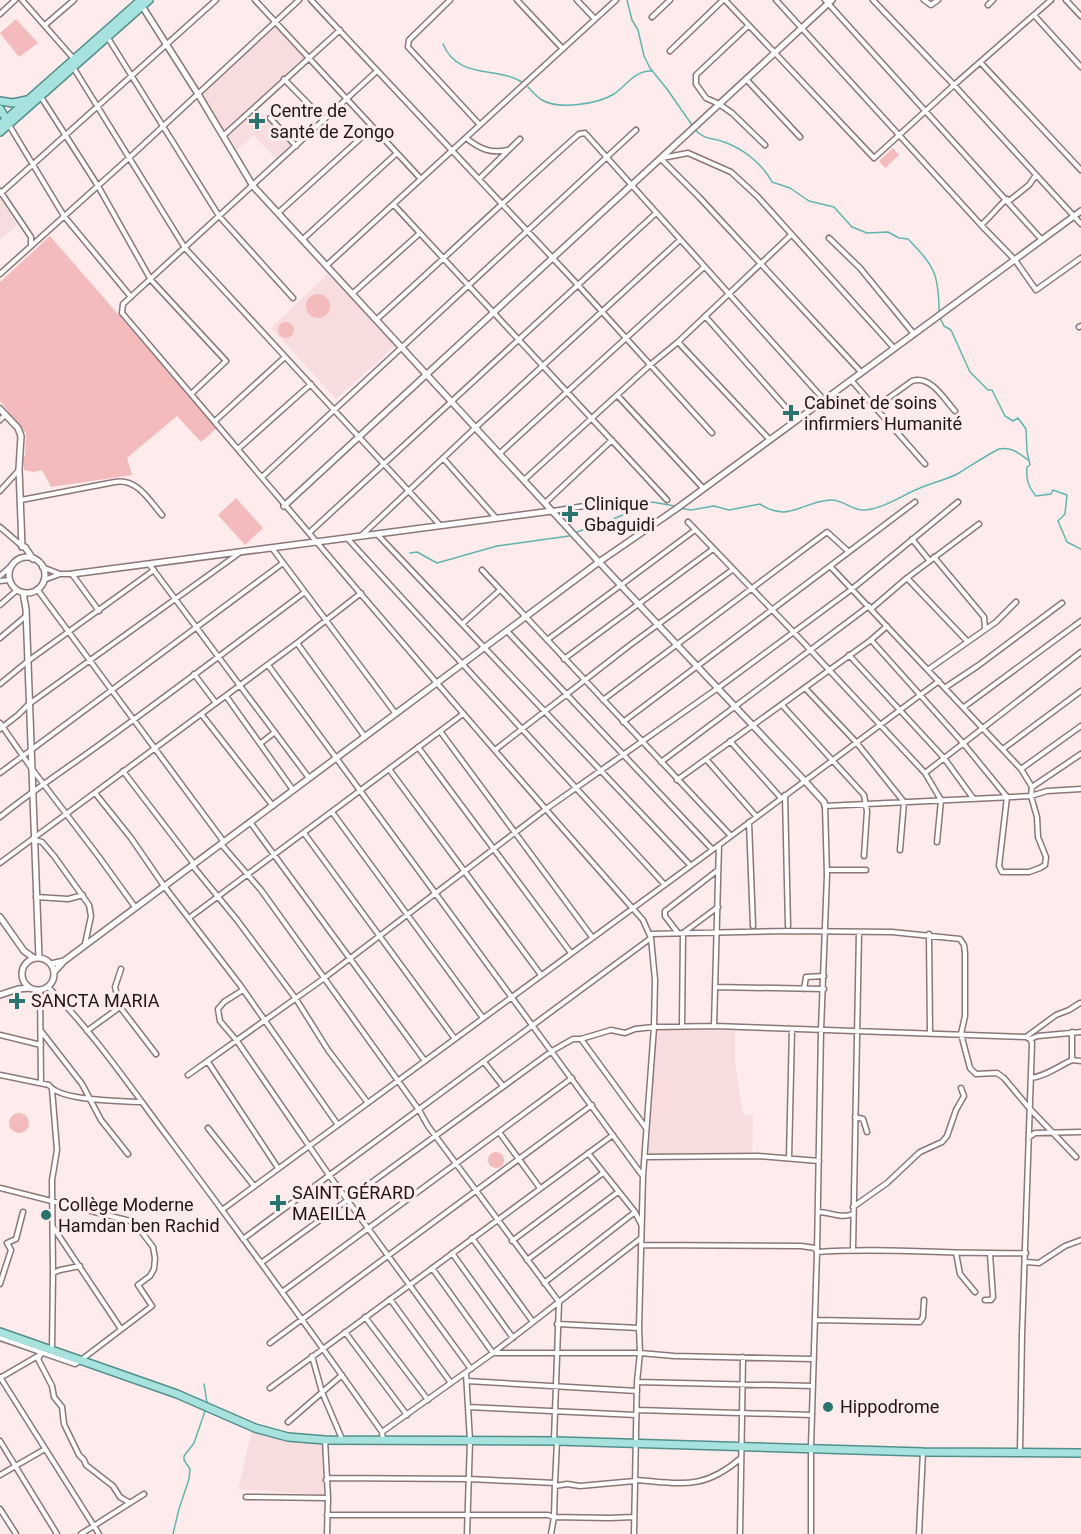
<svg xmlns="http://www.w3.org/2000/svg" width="1081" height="1534" font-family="Roboto,sans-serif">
	<rect width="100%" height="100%" fill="#feebec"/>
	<path fill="#f7ddde" d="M273 24 304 58 224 133 201 96Z
		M257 108 291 145 276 159 254 135 237 150 229 136Z
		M1 198 17 225 0 240V199Z
		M329 273 396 345 336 399 271 328Z
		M656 1029 735 1031V1063L743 1114 753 1116 752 1157 647 1160Z
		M252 1431 287 1442 322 1443 323 1495 238 1489Z"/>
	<path fill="#f4bbbd" d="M16 19 38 43 19 57 0 33Z
		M893 148 899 155 885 168 879 161Z
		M50 236 217 428 201 442 177 416 127 458 132 475 51 487 42 470 34 472 24 470 23 458 25 456 26 433 0 401V282Z
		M306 306a12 12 0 1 1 24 0a12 12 0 1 1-24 0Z
		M278 330a8 8 0 1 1 16 0a8 8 0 1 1-16 0Z
		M236 498 263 528 245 545 218 515Z
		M9 1123a10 10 0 1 1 20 0a10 10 0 1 1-20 0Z
		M488 1160a8 8 0 1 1 16 0a8 8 0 1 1-16 0Z"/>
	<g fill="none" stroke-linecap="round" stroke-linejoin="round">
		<path stroke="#61b4b0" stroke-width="1.5" d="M627 0 632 20 638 30 644 56 650 68 667 89 692 125
			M443 44C458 80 496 66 522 82
			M528 87C532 91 537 97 542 100 558 110 598 104 614 94 627 85 635 70 652 71
			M694 129C706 141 711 137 724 142 742 148 763 164 772 182L790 188 809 201 834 207 852 227 867 233 888 232 899 238 908 239C934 266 939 273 939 312
			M939 316 944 326 951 330 970 372 988 390H992L1005 416 1013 421 1018 418 1026 429 1027 451 1030 465 1027 467C1026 480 1028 486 1036 496L1051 494 1053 490 1067 495 1065 514 1058 521 1067 542 1081 549
			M679 508 691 510 714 506 729 510 760 504C789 523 801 502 830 500 843 499 852 511 864 510 884 509 902 495 920 488 933 482 947 480 959 473 972 465 985 456 999 449 1011 447 1018 452 1028 460
			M577 532 609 521 652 502 675 506
			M410 553 417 552 437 563 497 546 569 536
			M204 1384 207 1403
			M173 1534 179 1509 189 1479 190 1469 184 1460V1456L194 1443 205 1411"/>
		<defs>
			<path id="street" d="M22 0 74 59
				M255 0 421 179
				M311 0 577 284 712 433
				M450 0 409 40 408 47 480 125
				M517 0 563 49
				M577 0 595 19
				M725 0 874 158 954 85 1081 224
				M776 0 981 225C991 217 997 207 1007 199
				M825 0 1042 240
				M873 0 954 85 1051 0
				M924 0 931 5 938 0
				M1066 0 1081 16
				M988 5 993 0
				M0 14 15 0
				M1034 15 1081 67
				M652 17 670 0
				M45 25 74 0
				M748 26 696 75V84L706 98 719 104 732 113 765 145
				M108 38 219 216 293 298
				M670 51 723 0
				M980 62 1081 170
				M73 67 185 248 440 525
				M377 71 123 304 122 313C295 516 466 720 643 920L651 938 655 980 654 1027 643 1176 639 1328 640 1353 637 1382 634 1534
				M284 79 324 120
				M746 79 800 137
				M41 97 98 186 151 280 226 361 191 394
				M270 118 296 146
				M9 125 64 216 131 297
				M223 136 340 30
				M466 138C480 149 491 154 508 150
				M662 158 688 153 731 172 758 197 894 348
				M661 159 699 197 861 372
				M479 179 520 139
				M0 191 31 237V246
				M0 194 216 0
				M1009 201 1029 185 1036 175
				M394 205 667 500
				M278 213 373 127
				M981 225 1015 260 1036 290 1081 258
				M829 238 860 268 914 334
				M302 240 397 153
				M326 266 616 0
				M0 274 130 157 299 0
				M352 294 420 233
				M705 316 797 420
				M376 320C444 259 510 195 579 134L585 133 825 401
				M1079 327 1081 326
				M678 342 770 440
				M851 380 925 464
				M617 395 703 488
				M876 407 912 381C931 375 944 399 955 411
				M0 420 5 415
				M215 421 285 357
				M238 449 311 384
				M499 454 704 267
				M443 458 496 518
				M262 477 636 130
				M524 480 650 365 678 342 791 235
				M0 491 19 470
				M21 500 115 482C137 478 149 500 162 515
				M545 503 612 440
				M553 511 603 503
				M688 522 803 642 925 773 941 800 937 842
				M0 527 22 546
				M310 532 656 213
				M377 534 690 865
				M362 535 475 428 680 240
				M347 538 664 884
				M912 539 929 560
				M272 548 396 714
				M934 557 984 617 985 628
				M149 564 309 778
				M830 566 1021 769 1032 787 1031 796 1037 817 1038 837 1046 857 1045 865 1040 868 1029 872H1002L999 866 1007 797 963 743 871 640
				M42 567 60 574
				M482 570 731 836
				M0 576 10 567
				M907 578 967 641
				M44 580 60 574H72L99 611
				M0 581 9 580
				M37 589 224 842
				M0 605 17 590
				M871 609 907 578 979 524
				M462 624 500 590
				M507 631 712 849
				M0 638 26 616
				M547 640 695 530
				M297 643 365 737
				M849 655 944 758 973 798
				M564 659 713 549
				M268 665 642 1175
				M929 669 996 622 1016 602
				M194 674 216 703
				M0 684 28 661 154 570
				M946 687 979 665 1062 603
				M805 688 856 742 904 802 900 850
				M226 696 293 790
				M603 700 827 532 849 552
				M782 705 864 795 867 811 864 856
				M964 707 1081 621
				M202 715 273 806
				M623 722 915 502
				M0 723 32 769 99 857 135 907
				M0 729 18 715 29 704 238 554
				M440 731 592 937
				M730 741 781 798
				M261 743 275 732
				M418 747 571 953
				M1003 749 1081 691
				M495 750 630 645 732 570
				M706 759 756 816
				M661 762 869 606
				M389 769 541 975
				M1021 769 1081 726
				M123 771 194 864
				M0 773 283 563
				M925 773 1081 652
				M677 780 871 640 887 626
				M1032 787 1081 754
				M95 793 131 838 164 886 240 985 338 1125
				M785 795 788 926
				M332 812 483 1018
				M0 817C33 790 69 767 103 742 171 693 238 642 305 592
				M250 822 425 1061
				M749 822 753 926
				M304 833 455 1039
				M35 840 42 842 54 856 89 905 91 916 85 944
				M221 844 261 890 419 1110 428 1126 559 1302 554 1440
				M0 863 297 643 361 593
				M192 865 237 920 296 999 328 1050 368 1103
				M827 870H866
				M36 897 68 899 83 895
				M189 918 463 714
				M678 933 665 916V911L718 870
				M650 934 788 931 892 932 960 939 964 945 965 953V1016L961 1034 970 1068 976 1074 997 1073 1004 1078 1030 1109 1076 1157
				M929 934 930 1033
				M121 969 115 987 120 1007 156 1054
				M48 987C94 1033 131 1088 170 1140 242 1236 313 1334 382 1432L383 1440
				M715 987 824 989
				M804 989 806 977 824 976
				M40 990 41 1083
				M243 990 224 1002 218 1009 220 1021 237 1041 329 1175 471 1369
				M682 1026 683 933 718 907
				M714 1026 719 845
				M41 1031 82 1084 101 1120 128 1154
				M87 1031 120 1007
				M0 1035 41 1045
				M1026 1037 1056 1015 1069 1010 1080 1003
				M581 1039 646 1128
				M1072 1060 1081 1061
				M208 1062 278 1168
				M484 1062 503 1086
				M0 1075 49 1085C59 1101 122 1101 141 1102
				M188 1075 323 979 546 809 718 688 852 589 958 502
				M1031 1078C1046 1076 1057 1067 1072 1060V1032
				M855 1117 863 1119 867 1132
				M208 1128 254 1186
				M499 1132 540 1188
				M1029 1137 1035 1133 1081 1132
				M588 1153 635 1212 641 1224
				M645 1157 759 1156 819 1161
				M789 1158 792 1029
				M0 1188 134 1222 153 1247 155 1258 154 1269 150 1276 138 1285 152 1306 81 1360 75 1364 0 1338
				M853 1207 887 1183 920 1152 942 1142 947 1136 956 1110 964 1096 961 1088
				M222 1210 719 845 939 681
				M818 1212C830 1212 840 1219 853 1214
				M53 1227 121 1329
				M472 1238 533 1322
				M243 1239 651 938
				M512 1241 603 1173
				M641 1245 801 1246 815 1248 817 1252C887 1247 956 1255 1026 1253
				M853 1249 859 932
				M452 1253 513 1338
				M956 1253 960 1274 975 1292
				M527 1260 618 1192
				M1026 1262 1039 1263 1065 1246 1081 1240
				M261 1263 552 1051 573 1039H581L611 1030 625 1033 635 1029 654 1027 714 1026 1026 1037 1030 1039 1038 1036 1081 1032
				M432 1268 493 1353H640L674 1356 814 1359
				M53 1273 60 1270 80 1266
				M544 1283 635 1212
				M0 1284 11 1250 7 1243 16 1239 23 1212
				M282 1292 572 1078
				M390 1299 451 1383
				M985 1300H991L993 1297 990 1254
				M365 1317 428 1400
				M815 1320 920 1322 923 1317 924 1300
				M557 1324 639 1328
				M345 1332 407 1415
				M270 1343 592 1105
				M50 1350 52 1349 53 1273 52 1180 57 1150 52 1089
				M40 1356 38 1359 52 1386 54 1397 62 1407 64 1424 79 1455 84 1460 86 1465 113 1486 120 1497 130 1503
				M312 1356 322 1392 342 1439
				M466 1373 470 1441 467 1534
				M0 1377 99 1534
				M0 1378 43 1353
				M467 1381 637 1391
				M637 1382 813 1386
				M270 1388 613 1135
				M468 1407 636 1415
				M637 1410 812 1415
				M288 1422 342 1375
				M382 1432 493 1353 640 1239
				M325 1440 328 1498 327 1534
				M0 1441 57 1534
				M1020 1451 1022 1335 1032 1043 1030 1039
				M0 1475 45 1449
				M326 1480 328 1478 469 1479 555 1483 557 1441
				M635 1480C681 1483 703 1491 741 1458
				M555 1483 554 1517 609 1518 634 1517
				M555 1486 567 1484 580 1486 635 1481
				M246 1497 328 1498
				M0 1509 16 1534
				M327 1515H548L554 1517 551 1534
				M81 1534 144 1494
				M740 1534 743 1357
				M811 1534V1447L817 1252 821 1030 827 875 825 806 1031 796 1047 791 1081 789
				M919 1534 923 1452"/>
			<path id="secondary" d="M142 6 198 94 253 186 599 562 804 780 824 802 825 806
				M0 409 18 428 21 436 19 469 22 547H25L33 559
				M284 506 832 0
				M9 575a18 18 0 1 1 36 0a18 18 0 1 1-36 0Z
				M72 574 552 511
				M23 593 26 609 39 958
				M0 917 24 951 34 958
				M22 974a16 16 0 1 1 32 0a16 16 0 1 1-32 0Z
				M64 961 599 562 676 509 1081 211
				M51 964 64 961 54 972
				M0 995 18 989 30 988"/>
			<path id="primary" d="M0 101 13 103 27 100
				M0 109 8 122
				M0 125 141 0
				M0 132 149 0
				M0 1332 177 1394 255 1428 288 1437 325 1440 557 1441 923 1452 1081 1453"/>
		</defs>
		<use href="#street" stroke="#8c7778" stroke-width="7"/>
		<use href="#secondary" stroke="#8c7778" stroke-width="8"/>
		<use href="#primary" stroke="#528f8b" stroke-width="10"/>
		<use href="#street" stroke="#fff" stroke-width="4"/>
		<use href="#secondary" stroke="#fff" stroke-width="5"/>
		<use href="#primary" stroke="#a7e2df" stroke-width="7"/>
	</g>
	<g fill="#2b7571" stroke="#feebec" stroke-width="2">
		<path d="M254 112h6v6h6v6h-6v6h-6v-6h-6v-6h6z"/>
		<path d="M788 404h6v6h6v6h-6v6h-6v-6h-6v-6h6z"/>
		<path d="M567 505h6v6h6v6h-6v6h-6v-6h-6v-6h6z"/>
		<path d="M14 992h6v6h6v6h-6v6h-6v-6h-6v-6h6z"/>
		<path d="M275 1194h6v6h6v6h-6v6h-6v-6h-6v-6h6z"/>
		<circle cx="46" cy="1215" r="6"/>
		<circle cx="828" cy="1407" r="6"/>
	</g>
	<g text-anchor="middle" stroke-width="6" stroke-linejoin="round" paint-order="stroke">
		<g font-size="18" fill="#1f1717" stroke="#feebec" text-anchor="start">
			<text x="270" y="117">Centre de<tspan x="270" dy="21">santé de Zongo</tspan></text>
			<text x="804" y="409">Cabinet de soins<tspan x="804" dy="21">infirmiers Humanité</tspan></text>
			<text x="584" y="510">Clinique<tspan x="584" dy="21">Gbaguidi</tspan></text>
			<text x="31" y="1007">SANCTA MARIA</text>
			<text x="292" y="1199">SAINT GÉRARD<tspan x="292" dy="21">MAEILLA</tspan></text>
			<text x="58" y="1211">Collège Moderne<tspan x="58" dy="21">Hamdan ben Rachid</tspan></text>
			<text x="840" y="1413">Hippodrome</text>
		</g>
	</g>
</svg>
